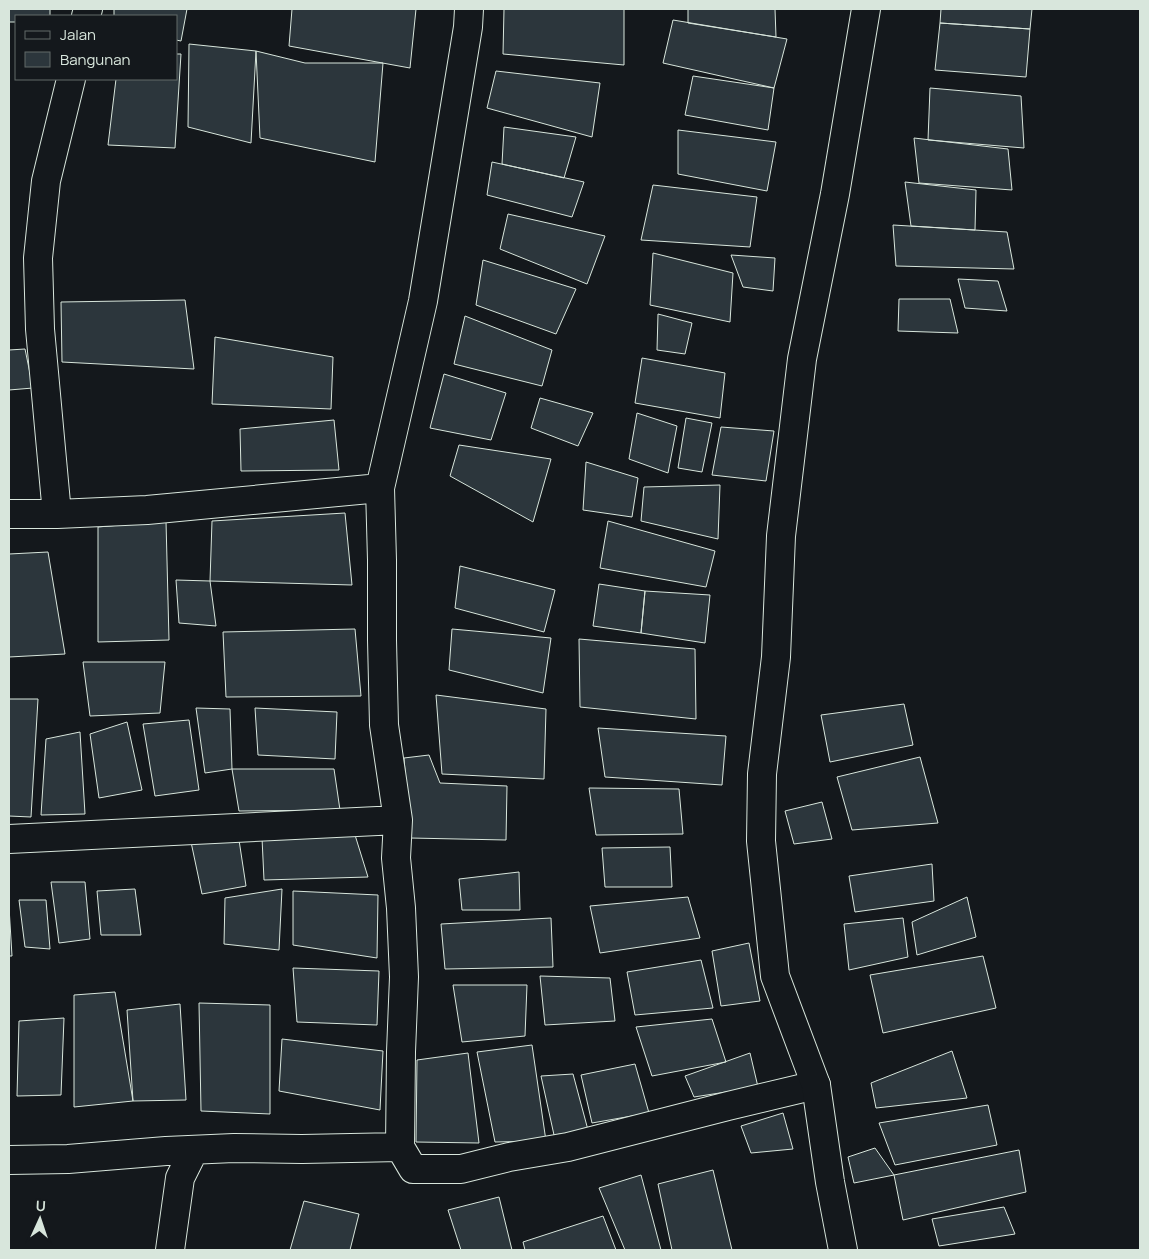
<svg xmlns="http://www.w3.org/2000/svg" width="1149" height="1259" font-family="Manrope,sans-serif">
	<rect width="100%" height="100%" fill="#14181c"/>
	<path fill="#2c363c" stroke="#d8e6dc" d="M9 9H50V16H16V22H9Z
		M114 9H187L181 41 176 40V16H114Z
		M292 9H416L410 68 289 46Z
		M504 9H624V65L503 54Z
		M688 9H775L776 37 688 23Z
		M941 9H1032L1030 29 940 23Z
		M673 20 787 39 774 88 663 63Z
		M940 23 1030 29 1026 77 935 70Z
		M189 44 256 51 251 143 188 127Z
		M256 51 305 63H383L375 162 260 138Z
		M176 54H181L175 148 108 145 116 79H176Z
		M496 71 600 83 592 137 487 108Z
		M693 76 774 88 768 130 685 115Z
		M930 88 1021 96 1024 148 928 140Z
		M504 127 576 137 564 178 502 164Z
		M678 130 776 142 767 191 678 174Z
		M914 138 1008 149 1012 190 919 183Z
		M492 162 584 182 572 217 487 195Z
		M905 182 976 190 975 230 911 226Z
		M653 185 757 197 750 247 641 240Z
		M508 214 605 236 587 284 500 249Z
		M893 225 1007 232 1014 269 896 266Z
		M653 253 733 273 730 322 650 305Z
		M731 255 775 258 773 291 743 287Z
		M483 260 576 289 556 334 476 305Z
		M958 279 998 281 1007 311 965 308Z
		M899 299H950L958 333 898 331Z
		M185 300 194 369 62 362 61 302Z
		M658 314 692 323 685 354 657 350Z
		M465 316 552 350 542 386 454 364Z
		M215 337 333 357 331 409 212 404Z
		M25 349 33 388 9 390V350Z
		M642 358 725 373 720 418 635 403Z
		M444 374 506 393 491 440 430 428Z
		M540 398 593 413 578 446 531 428Z
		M637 413 677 426 668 473 629 459Z
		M686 418 712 423 702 472 678 468Z
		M334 420 339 470 241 471 240 429Z
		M721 427 774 431 766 481 712 475Z
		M459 445 551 459 533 522 450 476Z
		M586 462 638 478 632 517 583 510Z
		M720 485 718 539 641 521 644 487Z
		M345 513 352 585 210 581 212 521Z
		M166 521 169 640 98 642V527Z
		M608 521 715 551 706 587 600 568Z
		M48 552 65 654 9 657V554Z
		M460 566 555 590 544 632 455 608Z
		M176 580 210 581 216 626 179 623Z
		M599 584 645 591 641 633 593 626Z
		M645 591 710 595 705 643 641 633Z
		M355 629 361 696 226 697 223 632Z
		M452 629 551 638 543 693 449 670Z
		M579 639 695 649 696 719 580 707Z
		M83 662H165L160 713 90 716Z
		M436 695 546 709 544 779 442 774Z
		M9 699H38L31 817 9 816Z
		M904 704 913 745 830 762 821 715Z
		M196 708 230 709 232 769 205 773Z
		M255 708 337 712 335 759 258 755Z
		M189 720 199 790 155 796 143 724Z
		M127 722 142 790 99 798 90 734Z
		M598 728 726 736 722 785 605 777Z
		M80 732 85 814 41 815 46 739Z
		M429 755 440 783 507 786 506 840 410 838 404 758Z
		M920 757 938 823 852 830 837 777Z
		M232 769H334L340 810 239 811Z
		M589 788 679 789 683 834 596 835Z
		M822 802 832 839 794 844 785 811Z
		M355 835 368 877 264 880 262 838Z
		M239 840 246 886 202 894 191 842Z
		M670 847 672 887H605L602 848Z
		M932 864 934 901 855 912 849 876Z
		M519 872 520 910H462L459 879Z
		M51 882H85L90 939 59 943Z
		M135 889 141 935H101L97 891Z
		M282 889 279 950 224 944 225 898Z
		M293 891 378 895 377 958 293 945Z
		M688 897 700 938 600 953 590 906Z
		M967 897 976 937 917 955 912 922Z
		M19 900H46L50 949 25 947Z
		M9 907 12 956H9Z
		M551 918 553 967 445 969 441 924Z
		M903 918 908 957 849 970 844 924Z
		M749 943 760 1001 721 1006 712 951Z
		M983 956 996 1008 883 1033 870 975Z
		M701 960 713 1008 635 1015 627 972Z
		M293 968 379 971 377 1025 297 1022Z
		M540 976 610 978 615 1021 545 1025Z
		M453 985H527L525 1036 462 1042Z
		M115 992 133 1101 74 1107V995Z
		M199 1003 270 1005V1114L201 1111Z
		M180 1004 186 1100 133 1101 127 1010Z
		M64 1018 61 1095 17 1096 19 1021Z
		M712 1019 726 1062 652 1076 636 1027Z
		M282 1039 383 1051 380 1110 279 1091Z
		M532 1045 546 1141 495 1142 477 1052Z
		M952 1051 967 1098 876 1108 871 1083Z
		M468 1053 479 1143 416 1142 417 1060Z
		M750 1053 758 1087 694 1097 685 1076Z
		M635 1064 649 1113 592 1123 581 1075Z
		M573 1074 588 1130 554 1135 541 1076Z
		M988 1105 997 1145 895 1165 879 1123Z
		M783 1113 793 1149 751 1153 741 1126Z
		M875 1148 894 1175 854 1183 848 1157Z
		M1019 1150 1026 1192 903 1220 894 1175Z
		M713 1170 732 1250H672L658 1184Z
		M641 1175 661 1250H625L599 1188Z
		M499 1197 512 1250H461L448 1210Z
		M304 1201 359 1214 350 1250H290Z
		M1004 1207 1015 1234 939 1246 932 1219Z
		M603 1216 616 1250H525L523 1242Z"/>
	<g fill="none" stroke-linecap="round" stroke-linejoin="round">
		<defs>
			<path id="minor" d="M86 16 88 9
				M9 514H57L147 510 380 488
				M57 514 40 329 38 258 46 181 71 79
				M9 839 398 820
				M400 1147 401 1052 404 977 401 908 396 858 398 820 384 725 382 640V560L380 488 423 301 468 27 469 9
				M9 1160 68 1159 166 1151 234 1148 302 1149 400 1147 413 1169H461L509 1157 568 1147 728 1106 816 1085
				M170 1250 180 1178 194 1150"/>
			<path id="tertiary" d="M843 1250 830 1182 816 1085 775 976 761 841 762 774 776 657 781 536 802 359 835 194 866 9"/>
		</defs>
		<use href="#minor" stroke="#d8e6dc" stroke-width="30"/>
		<use href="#tertiary" stroke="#d8e6dc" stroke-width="30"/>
		<use href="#minor" stroke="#14181c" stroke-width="28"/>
		<use href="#tertiary" stroke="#14181c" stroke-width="28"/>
	</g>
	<rect width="1149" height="1259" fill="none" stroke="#d8e6dc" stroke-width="20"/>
	<rect x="15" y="15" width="162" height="65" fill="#14181c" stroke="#626a69"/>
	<rect x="25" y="31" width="25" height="8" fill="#14181c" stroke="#626a69"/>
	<text x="60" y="40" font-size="15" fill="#d8e6dc">Jalan</text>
	<rect x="25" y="52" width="25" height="15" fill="#2c363c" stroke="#626a69"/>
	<text x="60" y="65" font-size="15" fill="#d8e6dc">Bangunan</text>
	<g transform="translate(40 1219) rotate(3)" stroke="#14181c" stroke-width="4" paint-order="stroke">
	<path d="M0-4L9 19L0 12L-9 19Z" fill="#d8e6dc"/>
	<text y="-8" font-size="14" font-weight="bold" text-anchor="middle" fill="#d8e6dc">U</text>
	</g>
</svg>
